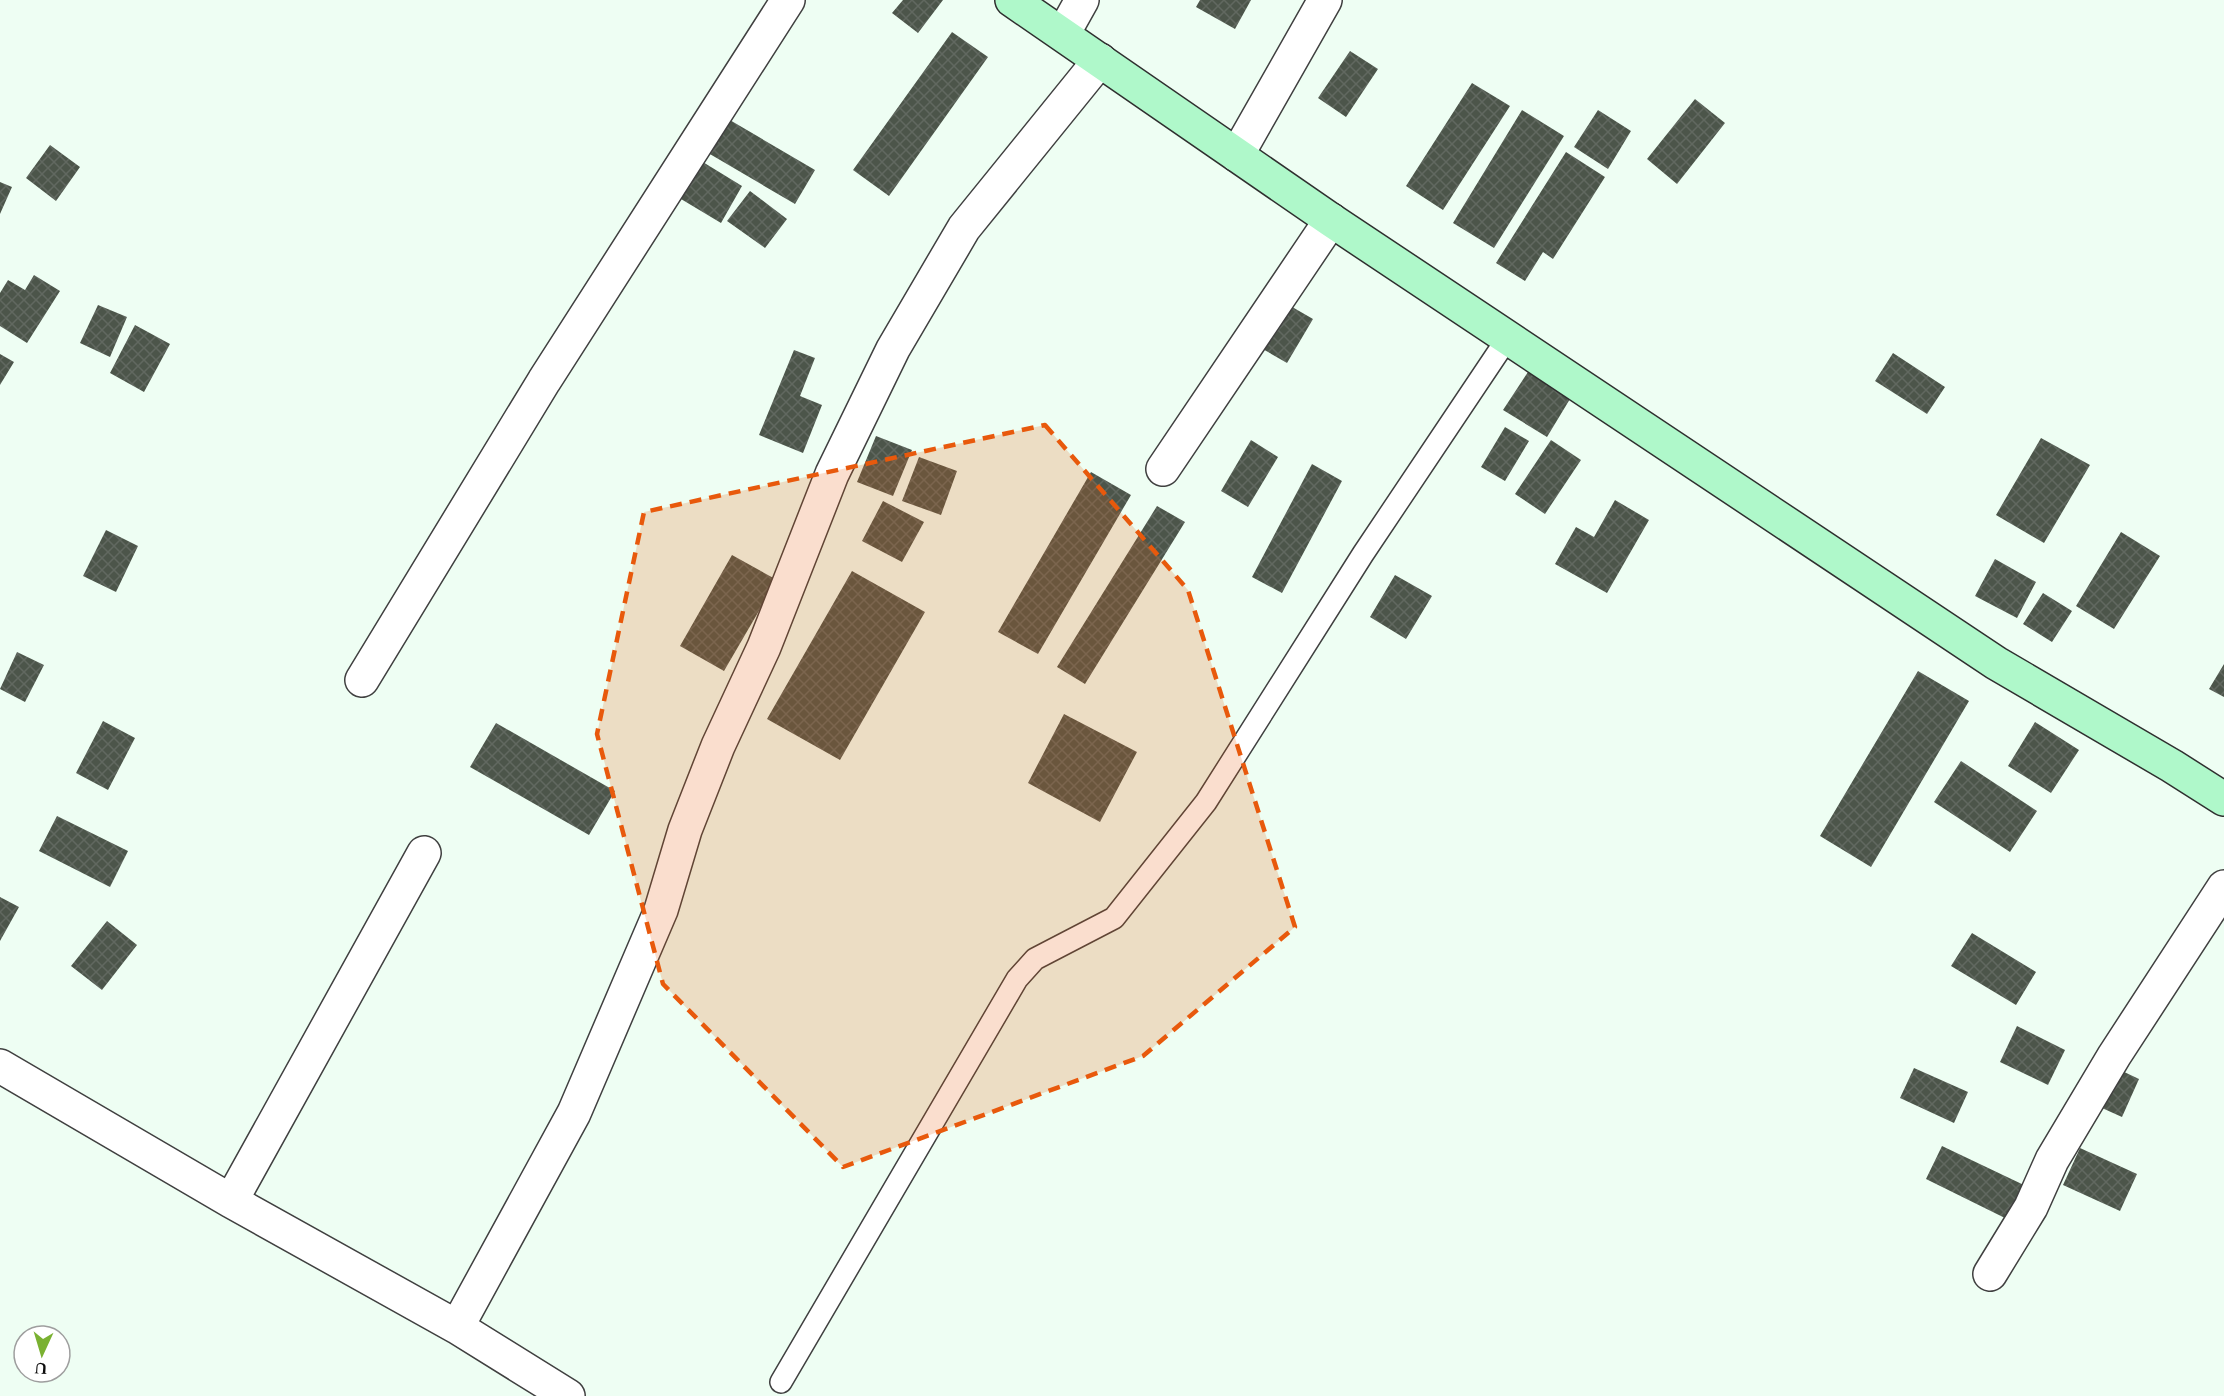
<svg xmlns="http://www.w3.org/2000/svg" width="2224" height="1396" font-family="Spectral,serif">
	<defs>
		<pattern id="building-cross-hatch" width="8" height="8" patternUnits="userSpaceOnUse" patternTransform="scale(1.5)"><rect width="8" height="8" fill="#4c554a"/><path d="M0 0l8 8M0 8l8-8" fill="none" stroke="#616860"/></pattern>
	</defs>
	<rect width="100%" height="100%" fill="#eefef3"/>
	<path fill="url(#building-cross-hatch)" d="M903 0H943L918 33 892 13Z
		M1200 0H1251L1235 29 1196 7Z
		M952 32 988 57 889 196 853 170Z
		M1350 51 1378 69 1346 117 1318 98Z
		M1472 83 1510 106 1443 210 1406 186Z
		M1695 99 1725 123 1677 184 1647 159Z
		M1522 110 1564 136 1494 248 1453 223Z
		M1598 110 1631 131 1608 169 1574 147Z
		M723 116 815 170 795 204 703 150Z
		M50 145 80 167 56 201 26 178Z
		M1566 152 1605 177 1553 259 1543 252 1525 281 1496 263Z
		M693 156 742 186 721 223 671 193Z
		M0 182 12 187 0 214Z
		M750 191 787 219 765 248 727 221Z
		M34 275 60 291 27 343 0 326V293L8 280 25 290Z
		M1287 304 1313 319 1287 363 1261 348Z
		M98 305 127 317 110 357 80 343Z
		M135 325 170 344 144 392 110 373Z
		M794 350 815 358 800 396 822 405 803 453 759 435Z
		M1893 353 1945 387 1927 414 1875 381Z
		M0 354 14 362 0 385Z
		M1528 372 1570 399 1547 437 1503 410Z
		M1505 427 1529 441 1505 481 1481 467Z
		M876 436 912 450 893 496 857 482Z
		M2041 438 2090 465 2044 543 1996 515Z
		M1251 440 1278 457 1248 507 1221 491Z
		M1551 440 1581 460 1545 514 1515 494Z
		M919 457 957 471 941 515 902 501Z
		M1312 464 1342 481 1282 593 1252 577Z
		M1091 472 1131 495 1038 654 998 632Z
		M1615 500 1649 520 1607 593 1555 564 1576 527 1594 537Z
		M883 501 924 522 902 562 862 541Z
		M1157 506 1185 522 1085 684 1057 667Z
		M106 530 138 546 116 592 83 576Z
		M2121 532 2160 556 2114 629 2076 606Z
		M732 555 777 580 724 671 680 646Z
		M1995 559 2036 582 2017 618 1975 596Z
		M852 571 925 612 840 760 767 719Z
		M1395 575 1432 596 1406 639 1370 617Z
		M2043 593 2072 611 2052 642 2023 624Z
		M17 652 44 665 25 702 0 689Z
		M2224 664V697L2209 689Z
		M1918 671 1969 701 1871 867 1820 836Z
		M1064 714 1137 752 1100 822 1028 783Z
		M103 721 135 738 108 790 76 773Z
		M2035 722 2079 750 2051 793 2008 766Z
		M496 723 615 791 589 835 470 767Z
		M1961 761 2037 811 2010 852 1934 802Z
		M57 816 128 851 110 887 39 851Z
		M0 897 19 907 0 941Z
		M107 921 137 945 102 990 71 966Z
		M1972 933 2036 972 2016 1005 1951 966Z
		M2017 1026 2065 1050 2048 1085 2000 1062Z
		M1914 1068 1968 1092 1954 1123 1900 1098Z
		M2120 1070 2139 1079 2122 1117 2102 1108Z
		M1942 1146 2026 1186 2009 1220 1926 1179Z
		M2080 1148 2137 1174 2120 1211 2063 1185Z"/>
	<g fill="none" stroke-linecap="round" stroke-linejoin="round">
		<defs>
			<path id="lane" d="M781 1382 1017 979 1035 959 1114 918 1206 802 1363 554 1509 336"/>
			<path id="street" d="M1063 34 1082 0
				M1237 155 1325 0
				M1163 469 1331 220
				M362 680 544 381 788 0
				M0 1066 231 1201 457 1327 568 1396
				M231 1201 424 853
				M1990 1274 2031 1207 2052 1160 2114 1056 2224 887
				M457 1327 574 1113 661 910 685 830 718 746 764 647 832 474 893 349 964 228 1100 60"/>
			<path id="secondary" d="M1012 0 1331 220 1996 663 2172 766 2224 799"/>
		</defs>
		<use href="#lane" stroke="#404040" stroke-width="24"/>
		<use href="#street" stroke="#404040" stroke-width="36"/>
		<use href="#secondary" stroke="#2f2f2f" stroke-width="36"/>
		<use href="#lane" stroke="#fff" stroke-width="21"/>
		<use href="#street" stroke="#fff" stroke-width="33"/>
		<use href="#secondary" stroke="#aff8ca" stroke-width="33"/>
	</g>
	<path fill="#e8590c" fill-opacity="0.2" stroke="#e8590c" stroke-width="4.5" stroke-dasharray="12 8" stroke-linejoin="round" d="M1045 425 1188 590 1295 927 1143 1056 843 1167 663 984 597 734 644 512Z"/>
	<g transform="translate(42 1354) rotate(184)"><circle r="28" fill="#ffffff" stroke="#9e9e9e" stroke-width="1.5"/>
	<path d="M0-4.5L10 22L0 15L-10 22Z" fill="#7ab131"/>
	<text y="-9" font-size="16" font-weight="bold" text-anchor="middle" fill="#0d0d0d">U</text>
	</g>
</svg>
